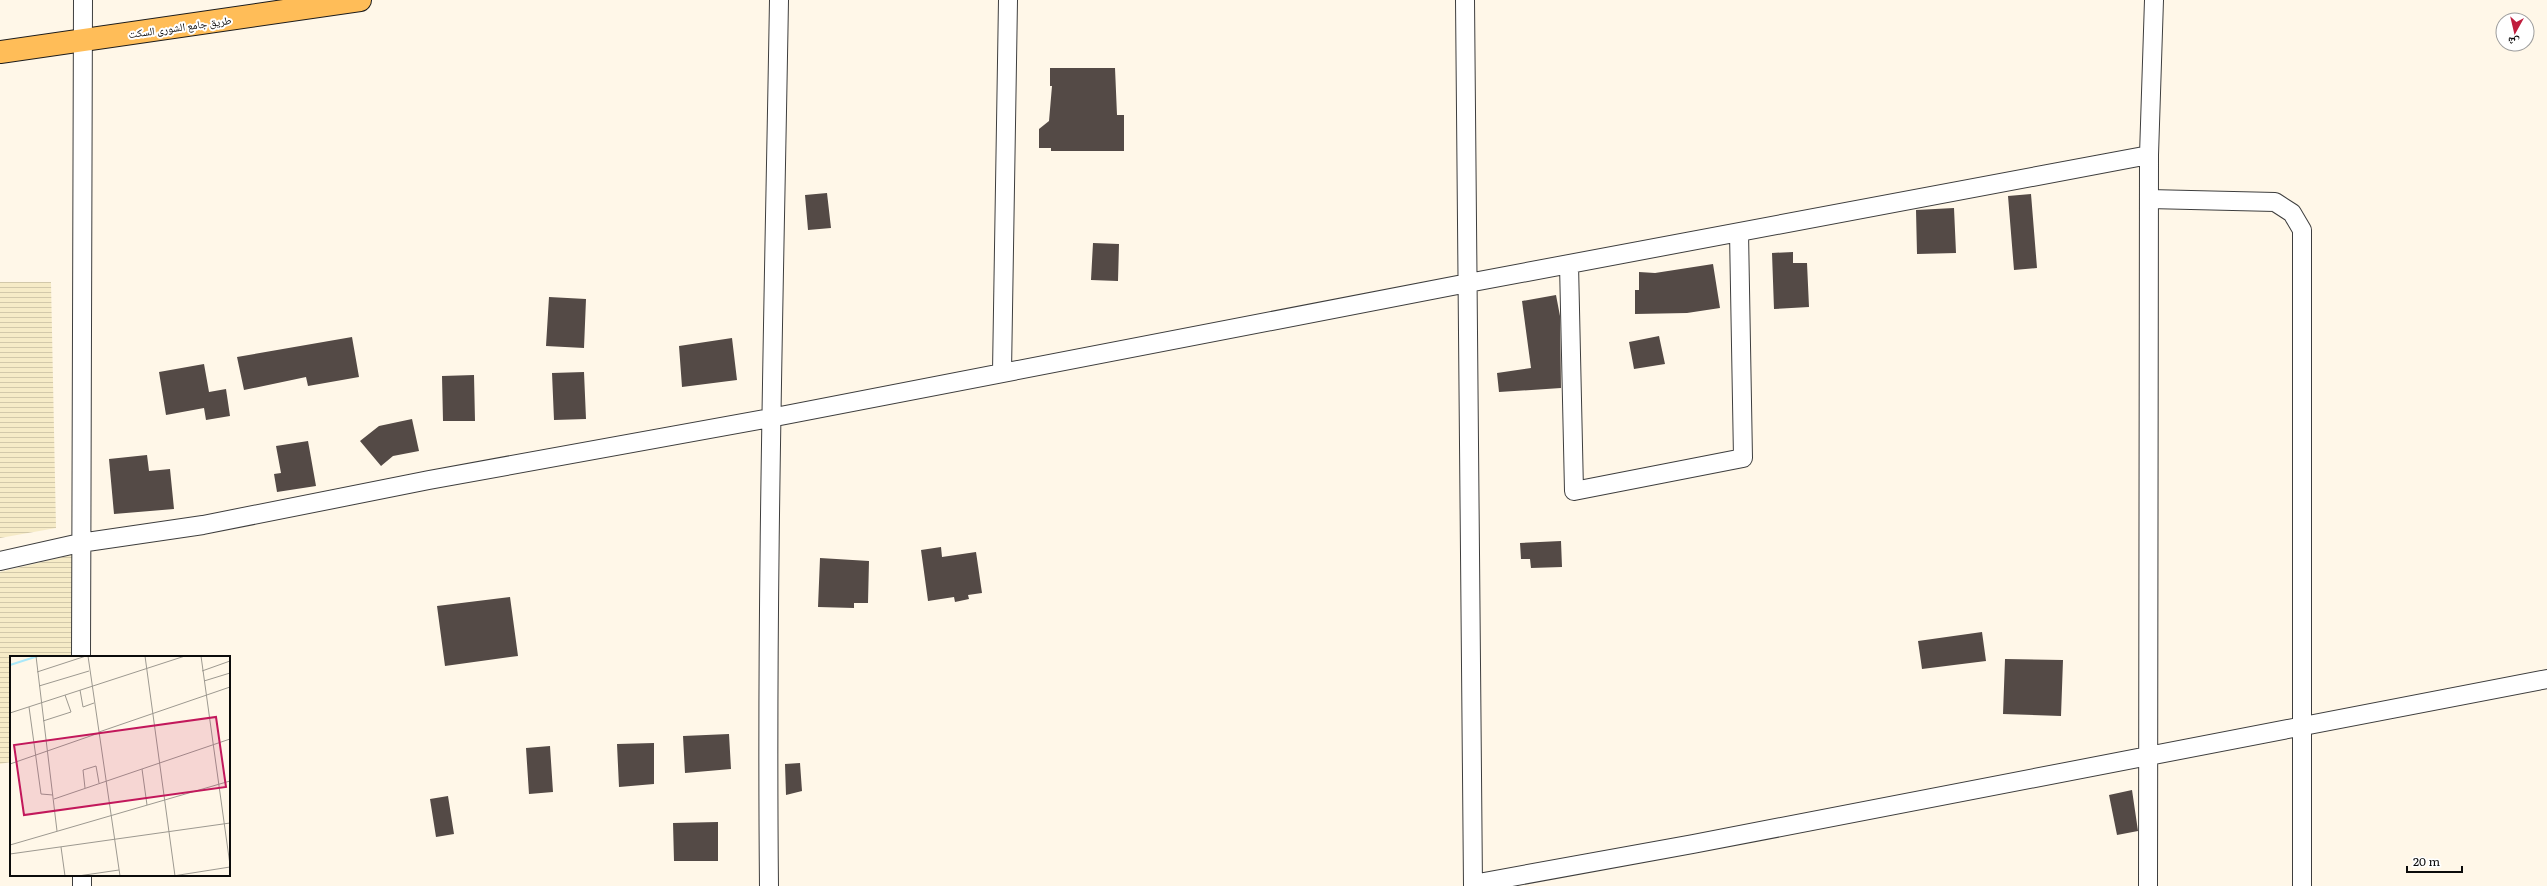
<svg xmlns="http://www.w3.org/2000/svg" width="2547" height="886" font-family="Literata,'Noto Naskh Arabic',serif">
	<defs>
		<pattern id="farmland-rules" width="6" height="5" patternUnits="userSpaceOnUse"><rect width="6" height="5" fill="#f6ebc7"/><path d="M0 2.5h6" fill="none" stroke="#d2c8aa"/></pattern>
	</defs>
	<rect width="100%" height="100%" fill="#fff7e8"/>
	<path fill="url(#farmland-rules)" d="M0 282H51L56 528 0 538Z
		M72 555 73 657H11V762L0 764V572Z"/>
	<path fill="#544a46" d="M1050 68H1115L1117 115H1124V151H1051V148H1039V129L1049 121 1052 86H1050Z
		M827 193 831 228 808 230 805 195Z
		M2031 194 2037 268 2014 270 2008 196Z
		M1954 208 1956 253 1917 254 1916 210Z
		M1093 243 1119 244 1118 281 1091 280Z
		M1793 252V263H1807L1809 307 1774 309 1772 253Z
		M1713 264 1720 308 1687 313 1635 314V290H1639V272L1655 273Z
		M1556 295 1560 316 1561 388 1499 392 1497 373 1531 368 1522 301Z
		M549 297 586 299 584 348 546 346Z
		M1659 336 1665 364 1634 369 1629 342Z
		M352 337 359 377 308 386 306 377 244 390 237 357Z
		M732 338 737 380 682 387 679 346Z
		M204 364 209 392 226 389 230 416 206 420 204 408 166 415 159 372Z
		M584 372 586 419 554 420 552 373Z
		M474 375 475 421H443L442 376Z
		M412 419 419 451 393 456 381 466 360 441 379 426Z
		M308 441 316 486 277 492 274 474 281 473 276 446Z
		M147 455 149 471 170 469 174 509 114 514 109 459Z
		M1561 541 1562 567 1531 568 1530 559H1521L1520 543Z
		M941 547 942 557 976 552 982 593 968 595 969 599 955 602 954 597 928 601 921 550Z
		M820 558 869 561 868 603H854V608L818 607Z
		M510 597 518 656 445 666 437 606Z
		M1982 632 1986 661 1922 669 1918 641Z
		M2005 659 2063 660 2061 716 2003 714Z
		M729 734 731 769 685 773 683 736Z
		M654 743V784L619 787 617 744Z
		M550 746 553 792 529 794 526 748Z
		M800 763 802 791 786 795 785 764Z
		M2132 790 2138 831 2117 835 2109 795Z
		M448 796 454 834 436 837 430 799Z
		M718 822V861H674L673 823Z"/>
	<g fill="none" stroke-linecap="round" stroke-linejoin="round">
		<defs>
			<path id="minor" d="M1465 0 1473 886
				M2149 199 2275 202 2292 213 2302 230V886
				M1569 264 1574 491 1743 458 1739 232
				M1002 372 1008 0
				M0 561 80 543 203 525 429 480 770 418 1468 283 2149 155
				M81 657 83 0
				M82 875V886
				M1473 884 1693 844 2547 679
				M769 886C766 591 774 295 779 0
				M2148 886 2149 155 2154 0"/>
			<path id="major" d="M0 52 360 0"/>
		</defs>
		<use href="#minor" stroke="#3e3e3e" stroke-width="20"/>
		<use href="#major" stroke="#1c1c1c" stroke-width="24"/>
		<use href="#minor" stroke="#fff" stroke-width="18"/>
		<use href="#major" stroke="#ffbd58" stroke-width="22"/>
	</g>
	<g text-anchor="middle" stroke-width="4" stroke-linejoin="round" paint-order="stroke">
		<g font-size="11" fill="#0b0b0b" stroke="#fff">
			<text transform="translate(180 27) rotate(-8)" y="4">طريق جامع الشورى السكت</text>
		</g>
	</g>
	<g transform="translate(10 656)">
		<rect width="220" height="220" fill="#fff7e8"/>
		<path fill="none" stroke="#aae8f9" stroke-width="2" d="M0 9 28 0"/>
		<path fill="none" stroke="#9d9990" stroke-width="1" d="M26 0 47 175M78 0 110 220M135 0 165 220M191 0 220 209M192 15 220 5M27 16 76 0M194 25 220 17M29 30 79 15M70 34 73 51 84 47M19 51 31 138 43 139M0 57 175 0M33 65 61 56 55 39M89 76 220 31M0 108 89 77M132 113 137 149M75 132 73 114 86 110 89 127M44 143 220 83M0 189 220 125M51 191 55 220M0 198 220 167M68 220 109 214M163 220 220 211"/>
		<path fill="#c2185b" fill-opacity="0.15" stroke="#c2185b" stroke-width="2" d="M206 61 216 131 14 159 4 89Z"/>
		<rect width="220" height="220" fill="none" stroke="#0b0b0b" stroke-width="2"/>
	</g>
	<g transform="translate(2515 32) rotate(188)"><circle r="19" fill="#ffffff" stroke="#9d9d9d"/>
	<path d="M0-3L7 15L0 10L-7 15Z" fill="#c01d3d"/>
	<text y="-6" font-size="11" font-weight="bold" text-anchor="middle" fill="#0b0b0b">ش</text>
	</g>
	<path d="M2407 866v6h55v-6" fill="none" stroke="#0b0b0b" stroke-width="2"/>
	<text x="2413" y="866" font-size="12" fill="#0b0b0b" stroke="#ffffff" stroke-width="3" paint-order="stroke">20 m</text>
</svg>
